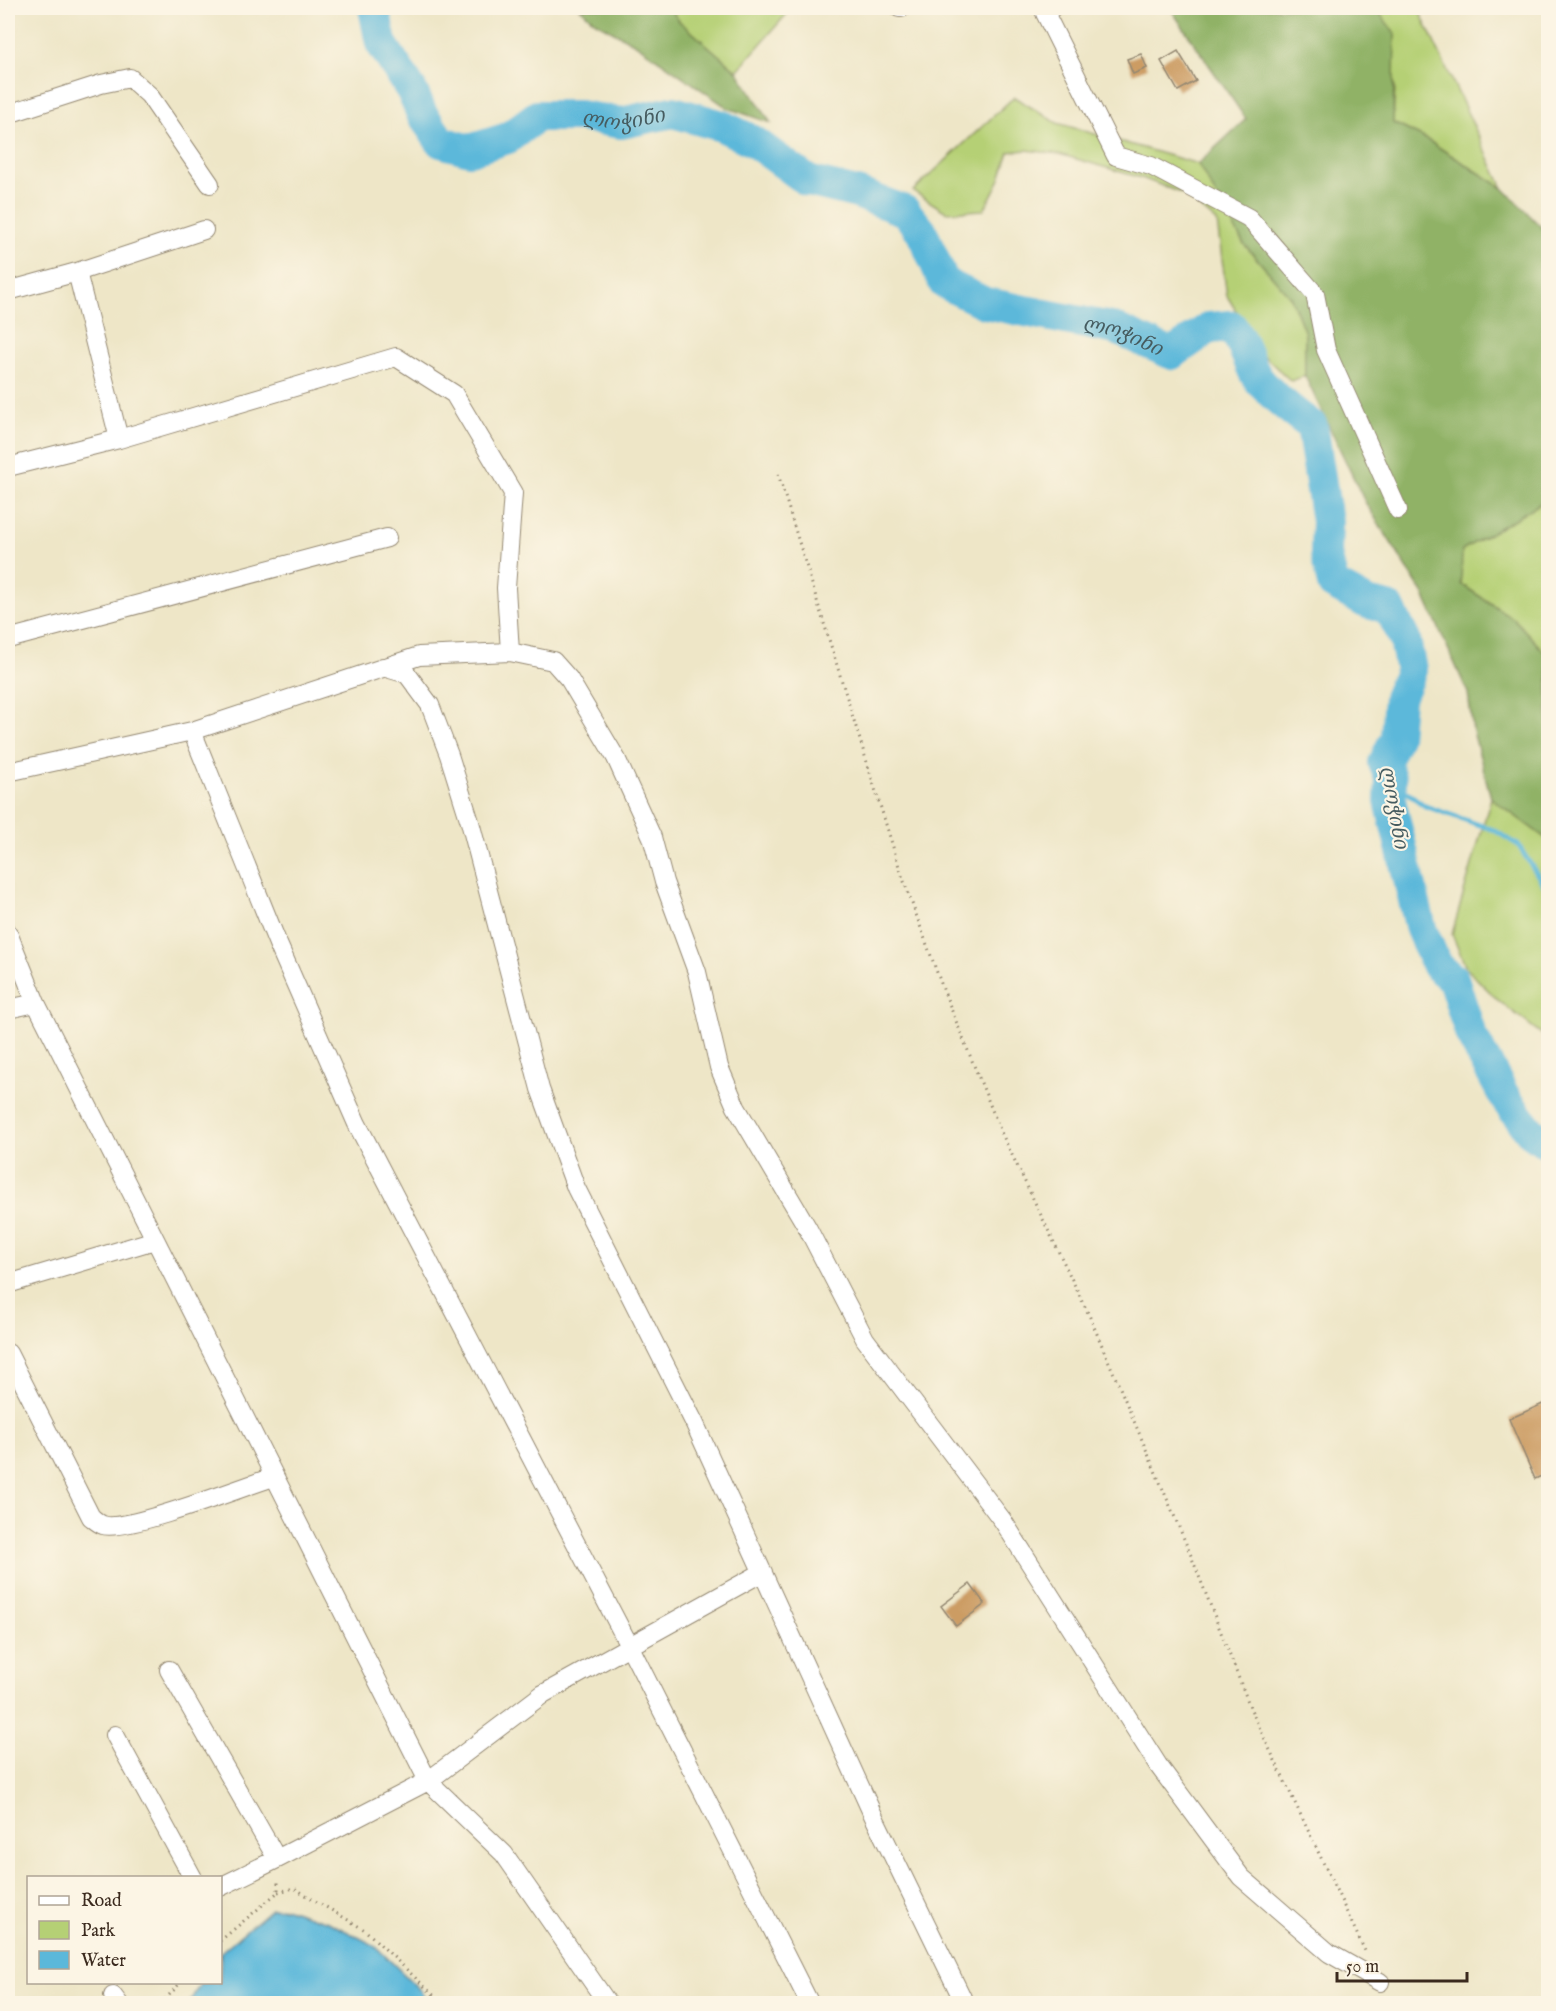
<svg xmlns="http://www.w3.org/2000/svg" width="1556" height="2011" font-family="'IM FELL English','Noto Serif Georgian',serif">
	<rect width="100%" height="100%" fill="#fcf5e5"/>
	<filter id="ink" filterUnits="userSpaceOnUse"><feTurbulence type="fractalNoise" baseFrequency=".0167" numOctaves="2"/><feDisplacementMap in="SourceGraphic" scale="12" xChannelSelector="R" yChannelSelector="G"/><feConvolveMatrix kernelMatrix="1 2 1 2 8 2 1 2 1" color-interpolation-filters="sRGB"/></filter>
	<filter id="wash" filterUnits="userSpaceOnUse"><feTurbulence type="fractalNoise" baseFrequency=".008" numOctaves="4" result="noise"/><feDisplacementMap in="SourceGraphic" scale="24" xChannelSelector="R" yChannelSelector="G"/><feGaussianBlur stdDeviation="1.35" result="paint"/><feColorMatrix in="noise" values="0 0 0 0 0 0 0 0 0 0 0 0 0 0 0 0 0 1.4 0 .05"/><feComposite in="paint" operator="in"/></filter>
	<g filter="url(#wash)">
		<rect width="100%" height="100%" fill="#eee6c7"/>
		<path fill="#b5d075" stroke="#787d4a" stroke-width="1.5" d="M670 8H792L737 71 679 21Z
			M1376 8H1418L1503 188 1424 138 1393 123 1395 87Z
			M1014 97 1057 123 1198 164 1244 244 1291 297 1305 333V376L1291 381 1263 355 1227 296 1217 222 1184 194 1142 178 1059 154 1026 150 1009 152 1000 179 984 210 946 212 913 191Z
			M1548 499V656L1514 619 1461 584V550Z
			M1491 798 1548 840V1039L1499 1001 1466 968 1452 934Z"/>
		<path fill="#90b266" stroke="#666e42" stroke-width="1.5" d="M580 8H670L679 21 737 71 771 123 728 108 637 45 594 21Z
			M1170 8H1376L1395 34 1393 123 1424 138 1503 188 1548 234V499L1462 550 1461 584 1514 619 1548 656V840L1491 798 1473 731 1468 693 1423 593 1365 502 1305 376V333L1291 298 1244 244 1198 164 1246 119Z"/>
		<path fill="#5bb8da" stroke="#4b717c" stroke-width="1.5" d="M284 1908 328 1922 374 1945 421 1991 426 2003H189L201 1983 220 1982 221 1952 271 1909Z"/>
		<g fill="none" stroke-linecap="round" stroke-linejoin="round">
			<path stroke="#5bb8da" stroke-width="5" d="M1391 780 1425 806 1494 830 1518 845 1548 891"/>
			<path stroke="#5bb8da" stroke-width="32" id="s1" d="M374 8 381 43 412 91 422 114 441 142 470 150 508 138 537 116H580L621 123 673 112 722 126 753 141 808 181 857 193 905 211 922 232 944 283 985 303 1116 329 1172 354 1209 328 1231 326C1243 341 1246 355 1254 372 1262 389 1296 414 1312 426L1327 521 1326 554 1333 584 1367 603 1389 608 1405 640 1411 670 1399 698 1396 737 1384 763 1391 780 1390 801 1421 929 1437 966 1453 979 1471 1035 1507 1101 1530 1131 1548 1144"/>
		</g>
		<g id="blocks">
			<path fill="#cc9c64" d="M1178 51 1196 81 1178 91 1161 61Z
				M1141 54 1147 68 1133 74 1127 59Z
				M1545 1403 1548 1412V1473L1535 1479 1509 1419Z
				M970 1584 985 1604 956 1626 941 1606Z"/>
		</g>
	</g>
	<g filter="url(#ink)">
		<use href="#blocks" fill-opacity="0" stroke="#948872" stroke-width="1.5"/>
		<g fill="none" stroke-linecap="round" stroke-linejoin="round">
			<defs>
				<path id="minor" d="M899 8H902
					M1052 8 1045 13 1116 156 1151 166 1249 218 1315 294 1326 350 1398 510
					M8 114 101 84 130 78 149 95 210 184
					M77 272 119 439
					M8 291 77 272 204 230
					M8 467 119 439 396 357 454 394 513 493 506 588 510 652
					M8 639 387 538
					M383 667 407 674 430 705 449 755 470 822 540 1089 576 1188 694 1422 873 1815 965 2004
					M192 731 278 944 357 1124 630 1647 810 2004
					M8 772 192 731 419 656 510 652 553 661 569 679 616 758 652 837 664 882 697 972 719 1067 736 1107 807 1227 865 1339 1003 1521 1158 1765 1241 1877 1329 1953 1380 1982
					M8 933 36 1003 428 1781 504 1854 608 2004
					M8 1009 36 1003
					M8 1284 155 1240
					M8 1353 91 1517C95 1520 99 1524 103 1525 124 1533 246 1486 273 1477
					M169 1670 277 1859 220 1887
					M115 1735 193 1878
					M277 1859 428 1781 543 1694 763 1572
					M113 1996 119 2004"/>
			</defs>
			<use href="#minor" stroke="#948872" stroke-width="20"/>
			<path stroke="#948872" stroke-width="3" stroke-dasharray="1.5 4.5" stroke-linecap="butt" d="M778 474 901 873 943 989 1001 1132 1089 1315 1190 1553 1252 1712 1366 1953
				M278 1892 294 1888 365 1930 443 2004
				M220 1941 278 1892V1879
				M161 2004 181 1982"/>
			<use href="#minor" stroke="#fff" stroke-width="18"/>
		</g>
	</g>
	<g text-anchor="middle" stroke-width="4.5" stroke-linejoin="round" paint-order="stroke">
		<g font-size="20" font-style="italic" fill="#465c60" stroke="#fcf5e5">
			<text dy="7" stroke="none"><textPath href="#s1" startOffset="345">ლოჭინი</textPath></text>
			<text dy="7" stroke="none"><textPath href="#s1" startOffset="921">ლოჭინი</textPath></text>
			<text transform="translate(1395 807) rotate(80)" y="7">ლოჭინი</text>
		</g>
	</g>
	<rect width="1556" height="2011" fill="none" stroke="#fcf5e5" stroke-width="30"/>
	<rect x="27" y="1876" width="195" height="108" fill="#fcf5e5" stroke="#afa495" stroke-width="1.5"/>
	<rect x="39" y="1896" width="30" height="9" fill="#ffffff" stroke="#afa495" stroke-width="1.5"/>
	<text x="81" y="1906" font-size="18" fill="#3b2a1e">Road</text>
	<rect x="39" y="1921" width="30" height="18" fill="#b5d075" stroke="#afa495" stroke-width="1.5"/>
	<text x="81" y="1936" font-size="18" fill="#3b2a1e">Park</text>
	<rect x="39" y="1951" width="30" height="18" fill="#5bb8da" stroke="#afa495" stroke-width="1.5"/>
	<text x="81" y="1966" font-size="18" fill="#3b2a1e">Water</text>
	<path d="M1337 1972v9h130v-9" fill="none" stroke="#3b2a1e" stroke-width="3"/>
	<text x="1346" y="1972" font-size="18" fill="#3b2a1e" stroke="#fcf5e5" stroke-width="4.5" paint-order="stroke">50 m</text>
</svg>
